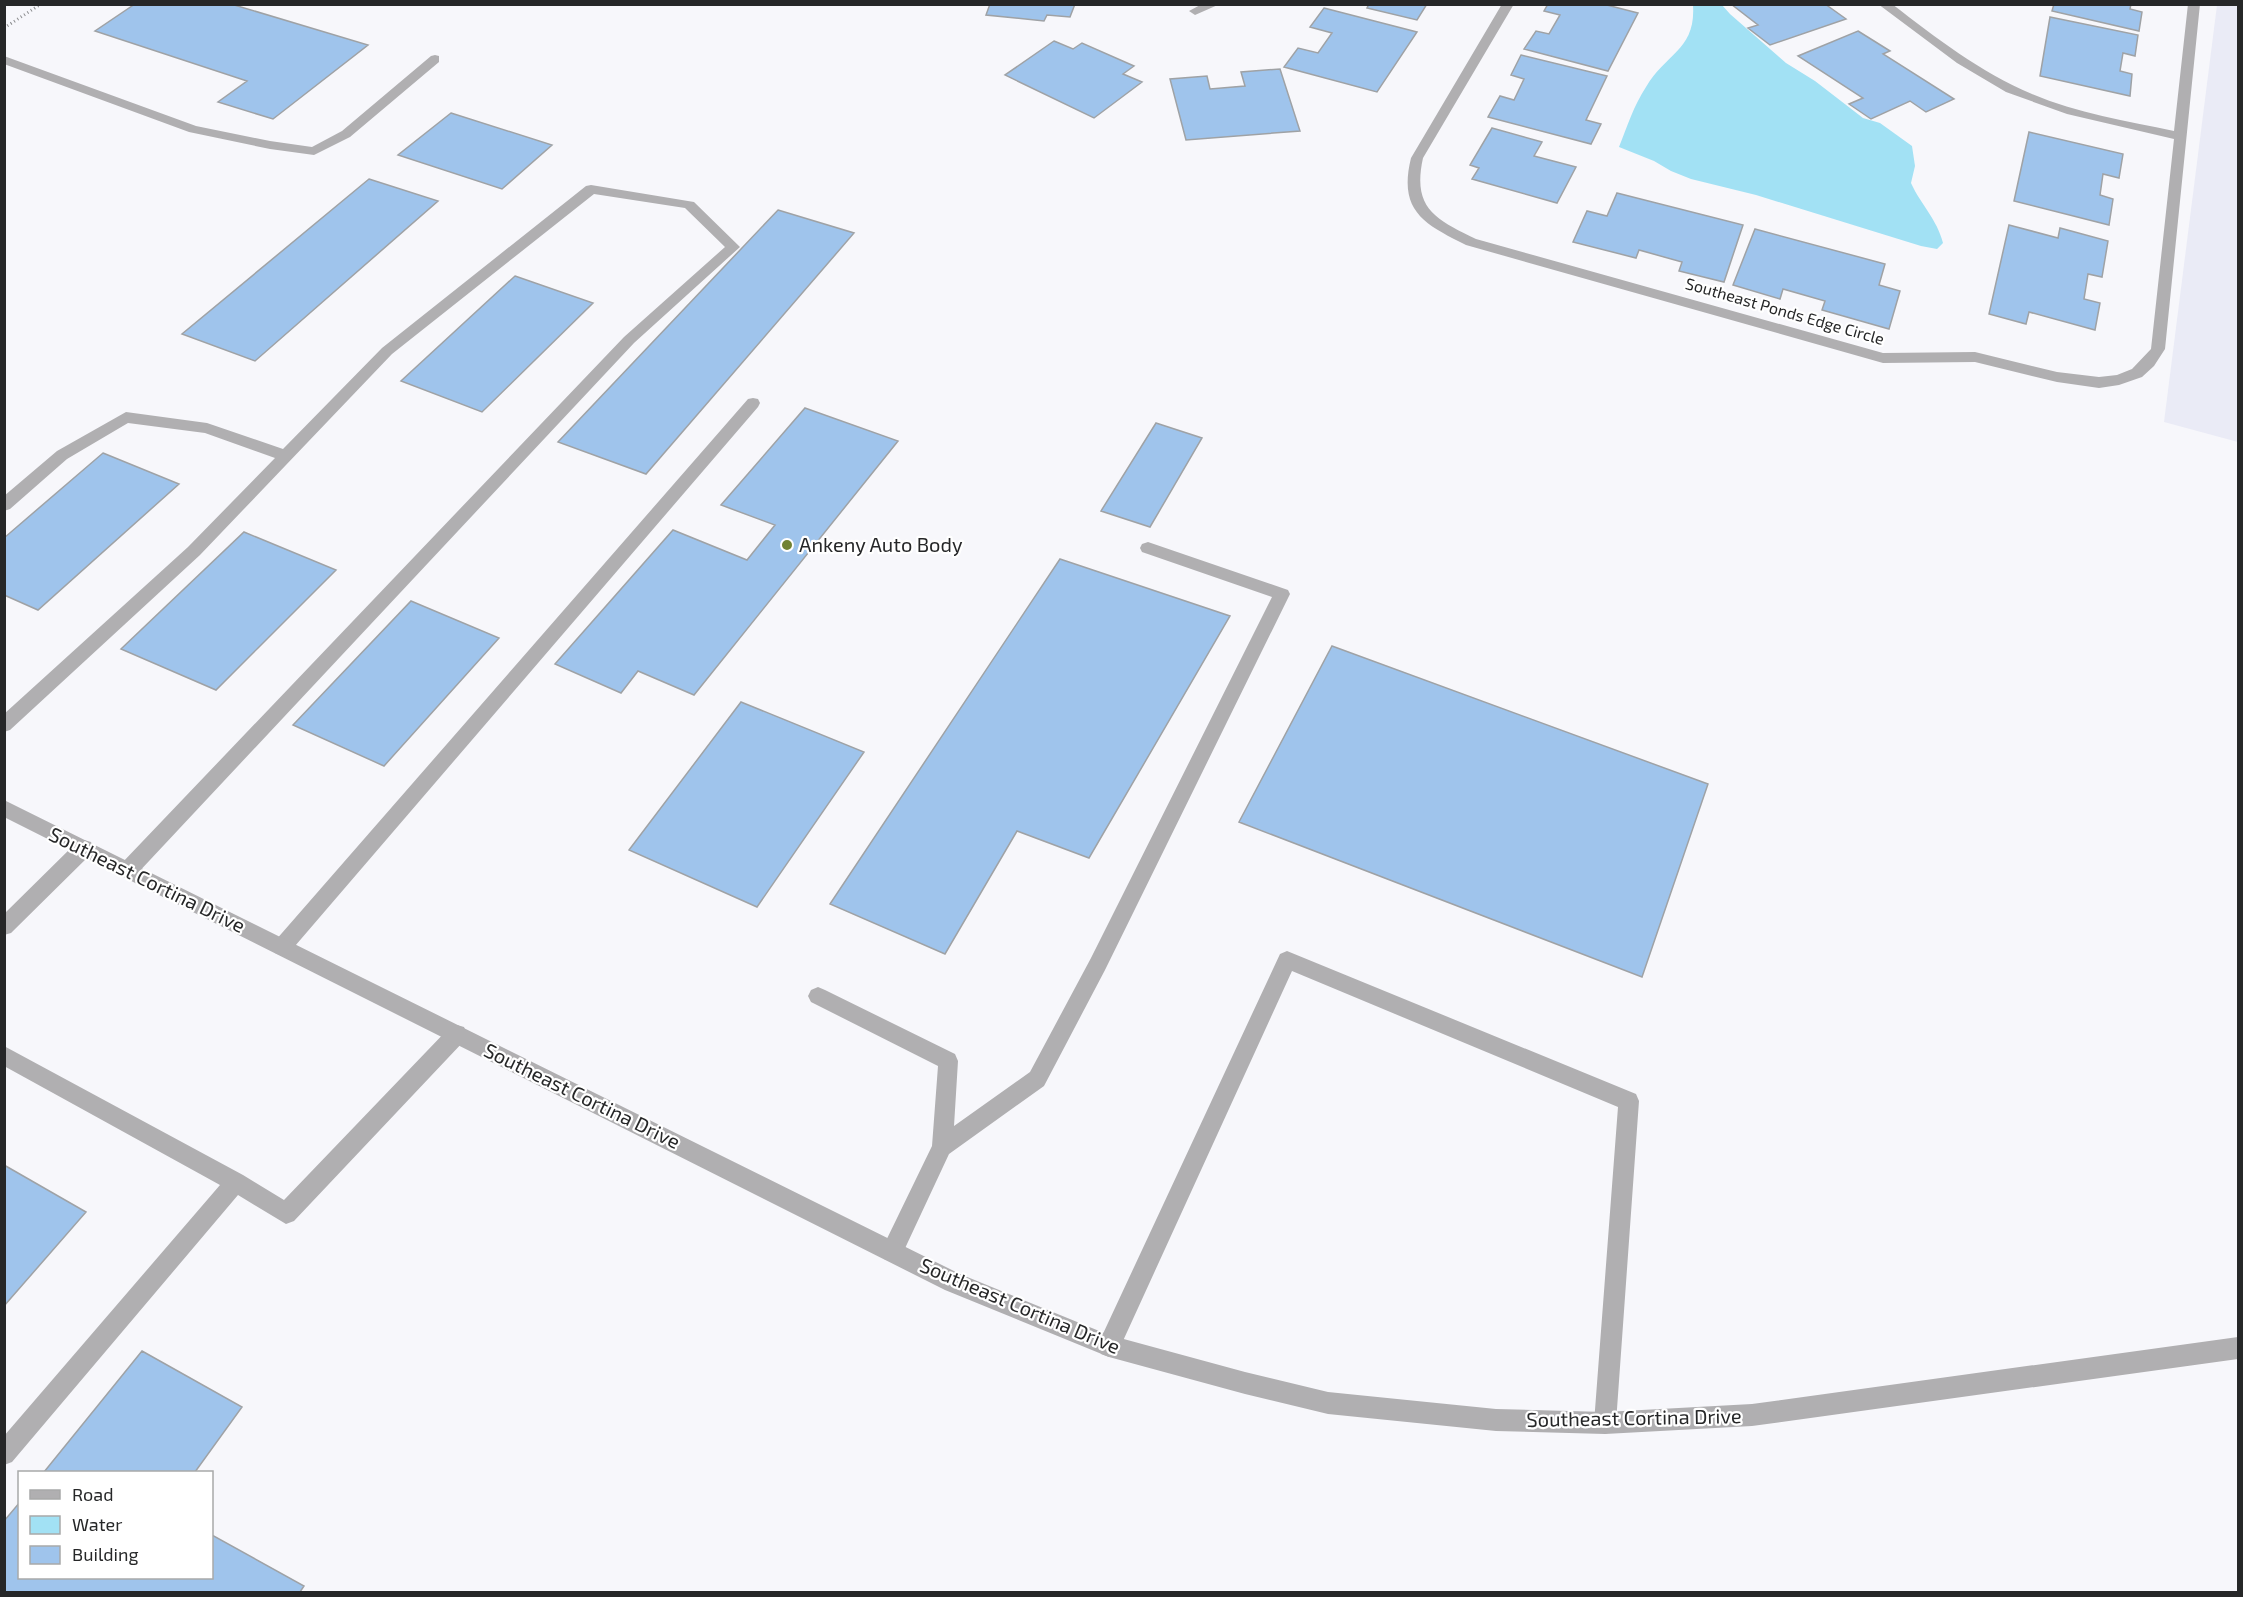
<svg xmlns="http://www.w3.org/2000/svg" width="2243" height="1597" font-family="'Exo 2',sans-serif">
	<rect width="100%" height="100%" fill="#f7f7fb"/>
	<path fill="#eaebf6" d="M2217 5H2238V442L2164 422Z"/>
	<path fill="#a2e1f4" d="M1693 5H1722L1730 14 1786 63 1815 81 1863 118 1880 123 1912 146 1915 166 1911 183C1921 205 1937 219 1943 243L1937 249 1921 246 1756 195 1691 179 1671 171 1654 161 1619 147C1627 127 1634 105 1646 87 1666 53 1696 50 1693 5Z"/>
	<path fill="#9fc4ec" stroke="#9fa2a5" stroke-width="1.5" d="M135 4H231L368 45 273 119 218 102 247 81 95 31Z
		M990 4H1075L1070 17 1047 15 1044 21 986 15Z
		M1369 4H1427L1417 20 1367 8Z
		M1548 4H1603L1638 13 1608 71 1524 49 1536 31 1549 34 1560 15 1544 11Z
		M1731 4H1825L1846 19 1770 45 1748 28 1758 25Z
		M2054 4H2131L2130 9 2142 12 2139 31 2052 11Z
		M1324 8 1417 32 1377 92 1284 67 1298 48 1318 53 1332 33 1310 27Z
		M2050 17 2138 35 2135 56 2123 53 2120 71 2132 74 2130 96 2040 76Z
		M1858 31 1890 51 1883 54 1954 99 1926 112 1910 101 1871 119 1849 104 1863 98 1798 56Z
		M1054 41 1073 49 1082 43 1134 66 1123 74 1142 82 1094 118 1005 75Z
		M1521 55 1607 76 1586 120 1601 124 1591 144 1488 117 1500 96 1514 100 1524 79 1511 75Z
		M1280 69 1300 131 1186 140 1170 79 1207 76 1210 89 1245 86 1241 72Z
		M451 113 552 145 502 189 398 155Z
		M1492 128 1542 142 1534 156 1576 167 1557 203 1472 179 1479 168 1470 165Z
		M2029 132 2123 154 2119 178 2103 174 2100 195 2113 199 2109 225 2014 201Z
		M369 179 438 201 255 361 182 334Z
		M1617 193 1743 225 1724 282 1679 271 1682 262 1639 250 1636 258 1573 242 1587 211 1607 216Z
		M778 210 854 233 646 474 558 442Z
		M2009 225 2058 238 2060 228 2108 241 2102 277 2088 274 2084 299 2100 303 2095 330 2029 312 2026 324 1989 314Z
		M1755 229 1885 264 1879 285 1900 291 1889 329 1822 310 1825 301 1783 289 1780 299 1733 285Z
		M515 276 593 303 482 412 401 381Z
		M805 408 898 441 694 695 638 671 621 693 555 664 673 530 747 560 775 525 721 505Z
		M1156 423 1202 438 1150 527 1101 511Z
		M103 453 179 484 38 610 4 595V538Z
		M244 532 336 570 216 690 121 649Z
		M1060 559 1230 616 1089 858 1017 831 945 954 830 904Z
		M411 601 499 638 384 766 293 725Z
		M1332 646 1708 784 1642 977 1239 822Z
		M741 702 864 752 757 907 629 850Z
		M4 1165 86 1212 4 1306Z
		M142 1351 242 1407 195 1472H44Z
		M20 1502V1578H212V1535L304 1586 300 1592H4V1521Z"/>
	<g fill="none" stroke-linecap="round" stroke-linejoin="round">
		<path stroke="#8c8d8f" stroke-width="3" stroke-dasharray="1 3" stroke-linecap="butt" d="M4 28 41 4"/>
		<path fill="#b0afb1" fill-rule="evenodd" d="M435 55 439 56V62L350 137 314 155 270 149 189 132 4 64V56L196 126 270 141 312 147 342 131 431 56Z
			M591 185 694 202 740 247 634 343 135 876 128 878 121 876 119 870 121 864 624 337 725 247 685 208 594 194 392 354 200 555 10 730 4 732V714L188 547 275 458 205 433 128 423 67 459 10 509 4 511V496L57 451 126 412 207 423 283 449 382 348 586 186Z
			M753 398 758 399 760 403 758 407 289 953 282 956 275 953 272 947 275 941 748 399Z
			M1148 542 1288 590 1290 594 1105 970 1044 1086 949 1154 900 1259 892 1262 884 1259 881 1251 932 1146 938 1066 811 1002 808 996 811 990 818 987 825 990 955 1054 958 1061 954 1126 1030 1072 1091 958 1272 597 1142 552 1140 548 1142 544Z
			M84 840 91 842 93 848 91 854 11 933 4 935V914L77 842Z
			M1287 951 1636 1094 1639 1101 1616 1423 1613 1431 1605 1434 1597 1431 1594 1423 1618 1107 1292 971 1117 1354 1109 1357 1101 1354 1098 1346 1101 1338 1280 954Z
			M457 1025 464 1027 467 1034 464 1041 294 1221 286 1224 238 1195 12 1462 4 1465V1436L220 1185 4 1066V1046L243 1175 284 1200 450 1027Z"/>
		<path fill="#b0afb1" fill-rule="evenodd" d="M1202 4H1220L1195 15 1189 11Z
			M1502 4H1514L1423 158C1412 208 1435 219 1476 239L1883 353 1975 352 2057 372 2099 377 2117 375 2132 369 2151 349 2174 139 2067 114 2006 92 1957 63 1878 4H1892C1936 38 1980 72 2032 94 2077 113 2127 121 2174 131L2188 4H2200L2165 349 2154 366 2142 377 2119 385 2099 388 2057 382 1975 362 1883 363 1466 245C1424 224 1398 211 1411 158Z
			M4 800 960 1274 1109 1335 1245 1372 1328 1392 1496 1409 1605 1412 1752 1404 2238 1337V1359L1752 1426 1605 1434 1496 1431 1328 1414 1245 1394 1109 1357 945 1290 4 817Z"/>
	</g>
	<circle fill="#718232" stroke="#fff" stroke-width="2" cx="787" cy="545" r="6"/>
	<g text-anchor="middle" stroke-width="4.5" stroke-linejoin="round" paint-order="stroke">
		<g font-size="16" fill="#262728" stroke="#fff">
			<text transform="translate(1785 311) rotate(16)" y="6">Southeast Ponds Edge Circle</text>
		</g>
		<g font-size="20" fill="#262728" stroke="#fff" text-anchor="start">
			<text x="799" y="552">Ankeny Auto Body</text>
		</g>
		<g font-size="20" fill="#262728" stroke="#fff">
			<text transform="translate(147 880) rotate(26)" y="7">Southeast Cortina Drive</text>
			<text transform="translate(582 1096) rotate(26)" y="7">Southeast Cortina Drive</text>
			<text transform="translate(1020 1306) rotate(23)" y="7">Southeast Cortina Drive</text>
			<text transform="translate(1634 1418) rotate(-1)" y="7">Southeast Cortina Drive</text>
		</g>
	</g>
	<rect width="2243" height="1597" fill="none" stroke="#262728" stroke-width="12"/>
	<rect x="18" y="1471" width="195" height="108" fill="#ffffff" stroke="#a8a9a9" stroke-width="1.5"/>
	<rect x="30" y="1490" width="30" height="9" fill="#b0afb1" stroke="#a8a9a9" stroke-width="1.5"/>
	<text x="72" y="1501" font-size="18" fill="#262728">Road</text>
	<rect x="30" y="1516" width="30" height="18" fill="#a2e1f4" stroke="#a8a9a9" stroke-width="1.5"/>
	<text x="72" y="1531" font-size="18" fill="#262728">Water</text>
	<rect x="30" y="1546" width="30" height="18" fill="#9fc4ec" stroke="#a8a9a9" stroke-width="1.5"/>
	<text x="72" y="1561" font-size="18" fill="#262728">Building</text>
</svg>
